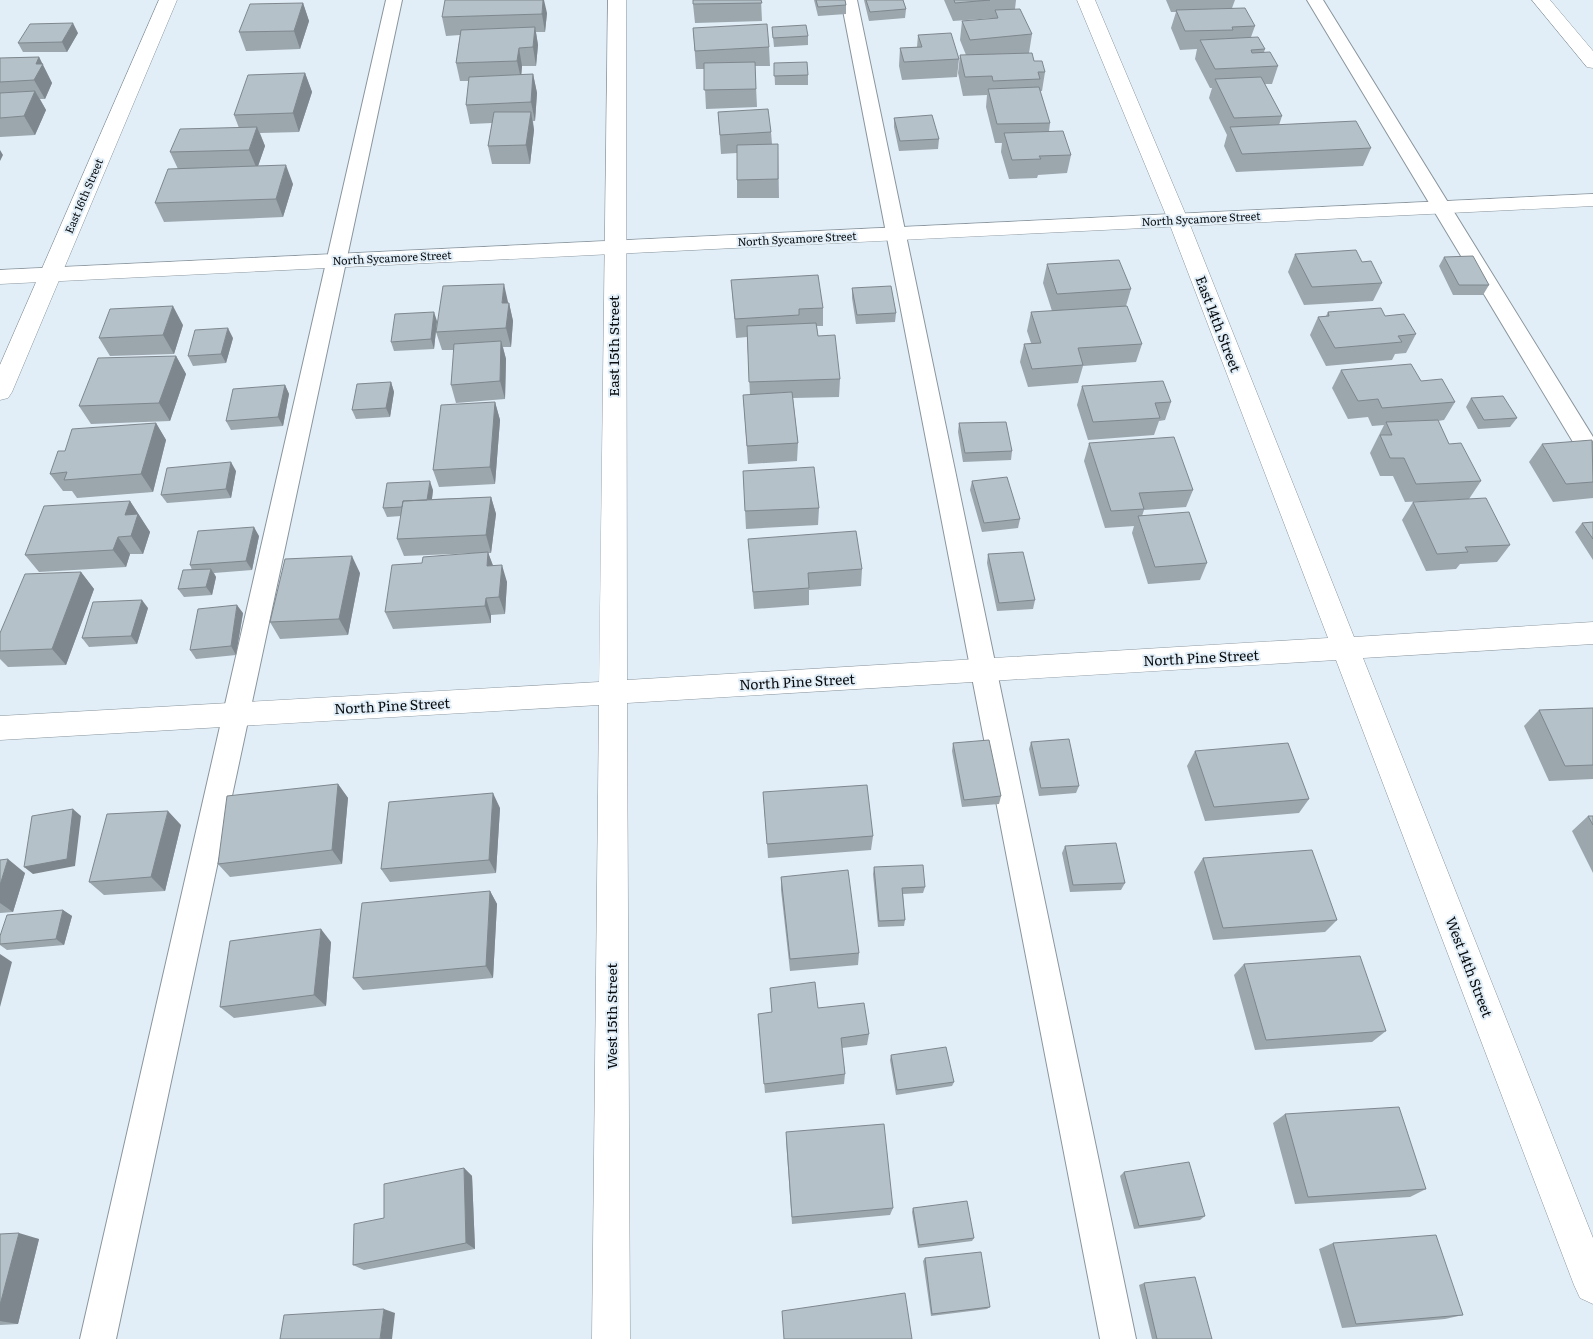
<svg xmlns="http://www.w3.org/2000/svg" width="1593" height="1339" font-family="Literata,serif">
	<rect width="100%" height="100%" fill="#e1eef7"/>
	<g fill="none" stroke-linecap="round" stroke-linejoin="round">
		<defs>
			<path id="service" d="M386 0H402L116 1339H80Z
				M841 0H857L1136 1339H1100Z
				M1307 0H1323L1593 437V464L1585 462Z"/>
			<path id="minor" d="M159 0H177L12 392 8 398 0 400V365Z
				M608 0H626L627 680 1328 638 1168 220 1077 0H1095L1188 220 1354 637 1593 622V644L1363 658 1593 1238V1304L1580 1298 1574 1285 1336 660 627 703 630 1339H592L599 705 0 740V716L599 682Z
				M1532 0H1550L1593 51V68L1587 67Z"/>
			<path id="secondary" d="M1593 194V206L0 284V270Z"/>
		</defs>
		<use href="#service" stroke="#8a959d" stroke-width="2"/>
		<use href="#minor" stroke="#8a959d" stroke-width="1"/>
		<use href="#secondary" stroke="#8a959d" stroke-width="1"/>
		<use href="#service" fill="#fff" fill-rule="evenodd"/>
		<use href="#minor" fill="#fff" fill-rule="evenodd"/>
		<use href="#secondary" fill="#fff" fill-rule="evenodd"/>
	</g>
	<path fill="#9ba6ad" d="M761 0 762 21 695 23 693 4Z
		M814 0H845L846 5V14L818 16Z
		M864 0H903L906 9 905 18 869 21Z
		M944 0H1016L1015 9 1032 34 1029 53 1034 61 1045 72 1042 91H1040L1050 123 1049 131 1071 155 1067 173 1038 175 1037 178 1009 179 1001 152 1002 143H995L986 107 987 95 963 96 958 73 960 55H966L960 40 962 21 994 19V18L953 21Z
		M1166 0H1235L1232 8 1255 26 1251 37 1265 49 1264 52 1278 66 1272 84H1265L1282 116 1279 125 1371 148 1363 166 1236 172 1224 146 1227 135 1209 98 1212 88H1210L1195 59 1197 49 1180 50 1171 28 1176 12H1171Z
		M303 3 309 21 300 49 246 51 239 32Z
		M547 13 545 32H536L538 45 536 66H522L521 75 533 74 537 93 535 121H533L534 130 530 164H492L488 146 492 123 470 124 466 105 469 81H460L456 63 460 35 446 36 442 17Z
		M772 27 808 36V45L774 47Z
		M693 28 769 47 770 66H755L757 107 706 109 704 69H696Z
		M78 33 67 52H23L18 43Z
		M918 35 959 59 957 77 902 80 899 66 900 48 917 47Z
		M39 57 52 83 45 99H40L46 110 35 135 0 137V58Z
		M774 63 808 75V85H775Z
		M305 73 312 92 299 132 260 133 265 146 258 166 293 184 283 217 164 222 155 203 178 169 170 152 239 128 234 115Z
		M718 112 771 132 772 144H778L779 198H737V153L721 154Z
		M894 118 939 139 938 149 899 151 894 127Z
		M1295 254 1362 262 1382 283 1373 301 1304 305 1288 272Z
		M1444 257 1489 285 1483 295H1453L1439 266Z
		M1047 264 1131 289 1126 306 1142 344 1136 362 1083 366 1078 383 1028 387 1020 362 1024 344 1031 343 1027 331 1031 312 1052 311 1043 283Z
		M731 280 823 308V326H817L818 336 840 379 839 397 793 398 798 443 797 461 748 464 743 395H750L747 337 736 338Z
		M852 288 896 313 895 322 856 324 852 298Z
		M509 303 513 321 511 347H503L506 359 505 399 456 403 451 385 454 350H442L436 332Z
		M1328 312 1385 316 1416 334 1406 353 1395 354 1392 360 1326 366 1310 335 1318 317 1326 316Z
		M437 321 434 349 394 351 391 342Z
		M183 325 174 354 110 356 99 338Z
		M233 338 226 363 193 366 188 356Z
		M176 356 186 374 170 421 91 424 79 406Z
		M1341 370 1421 381 1455 402 1444 420 1438 421 1449 444 1481 481 1469 499 1405 502 1393 476H1380L1370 453 1384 425 1372 426 1368 417 1348 419 1332 388Z
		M391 382 394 392 390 417 356 419 352 410Z
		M285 385 289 394 283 426 231 430 226 421Z
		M1082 386 1171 402 1165 420 1159 421 1154 435 1088 440 1077 405Z
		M1471 398 1517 418 1510 427 1478 429 1466 407Z
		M495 402 500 420 495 484 439 487 433 470Z
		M156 423 166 440 153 492 77 498 72 491H63L50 474 65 451Z
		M959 423 1012 451 1011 460 963 462 958 432Z
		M1593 441V498L1553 502 1529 462 1542 444Z
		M1089 443 1193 490 1186 507 1144 510 1142 516 1207 563 1200 580 1148 584 1132 533 1134 526 1105 528 1084 461Z
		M236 471 231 498 167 503 161 495Z
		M743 471 819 508 818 525 746 529Z
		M972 481 1020 519 1018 528 982 532 970 490Z
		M433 490 432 499 491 497 496 514 491 553H488L493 565 507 582 505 614 491 615V623L393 629 385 612 477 553 404 556 397 539 401 516 387 517 383 508Z
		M130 501 150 532 143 554H130L126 567 39 572 25 555Z
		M1413 502 1510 545 1497 562 1460 564 1456 569 1426 571 1402 520Z
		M1593 522V560L1575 532 1582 523Z
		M259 536 252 570 214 573 216 577 212 595 184 597 178 589 192 570 190 565Z
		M748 539 862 569 861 586 809 590V605L754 609Z
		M988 554 1035 600 1033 609 997 611 987 563Z
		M81 572 94 589 66 665 8 667 0 659V633Z
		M360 573 348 635 280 639 270 622Z
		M148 608 137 644 89 647 82 638Z
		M243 613 236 655 196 659 190 650Z
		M1593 708V779L1549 781 1524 726 1539 710Z
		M1031 742 1079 786 1076 793 1039 796 1029 749Z
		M953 743 1001 796 999 804 962 807 952 751Z
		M1195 751 1309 799 1299 813 1205 821 1187 766Z
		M338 784 348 798 342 864 230 877 218 864Z
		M763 792 873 836 871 850 768 858Z
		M500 808 496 873 390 882 381 869Z
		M1588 816H1593V873L1572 831Z
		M181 825 165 891 104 895 89 882Z
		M1065 846 1125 883 1121 890 1070 892 1062 853Z
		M1203 858 1337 920 1325 932 1213 940 1194 872Z
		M0 860 25 873 13 912 0 913Z
		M874 867 925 887 923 893 903 894 905 920 904 926 878 927 873 874Z
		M781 877 859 953 858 965 790 971 781 890Z
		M490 891 497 904 493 978 363 990 353 978Z
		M63 910 72 916 64 945 7 950 0 945V936Z
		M331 942 326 1006 234 1018 220 1007Z
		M1244 964 1386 1031 1372 1042 1255 1050 1234 975Z
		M770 988 818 1008 869 1034 867 1045 842 1048 845 1074 844 1084 765 1093 758 1014 772 1012Z
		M891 1055 954 1082 952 1086 896 1095 890 1060Z
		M1285 1114 1426 1189 1410 1197 1295 1204 1273 1123Z
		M786 1140 893 1208 890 1215 792 1224Z
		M464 1168 472 1176 475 1249 364 1270 353 1265 384 1218Z
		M1124 1172 1205 1216 1200 1220 1134 1229 1120 1176Z
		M913 1208 974 1238 972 1241 918 1248 912 1212Z
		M0 1234 39 1239 18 1324 0 1325Z
		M1333 1243 1463 1315 1445 1319 1342 1328 1319 1249Z
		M925 1258 990 1307 987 1309 931 1316 923 1261Z
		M1144 1283 1212 1339H1152L1139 1285Z"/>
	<path fill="#7e878d" d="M543 0H544L547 13 545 32 542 14Z
		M303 3 309 21 300 49 294 31Z
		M73 23 78 33 67 52 62 42Z
		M535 27 538 45 536 66 533 47Z
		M519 48 522 66 521 79 517 61Z
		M39 57 52 83 45 99 34 80 36 64Z
		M305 73 312 92 299 132 293 113Z
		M533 74 537 93 535 121 531 102Z
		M35 91 46 110 35 135 24 116Z
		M531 112 534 130 530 164 526 145Z
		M257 127 265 146 257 169 249 150Z
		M0 150 3 155 0 161Z
		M286 165 293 184 283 217 276 199Z
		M504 284 508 302 506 322 502 303Z
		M509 303 513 321 511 347 506 328Z
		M173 306 183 325 174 354 163 335Z
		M434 312 437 321 434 349 431 339Z
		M228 328 233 338 226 363 221 354Z
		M501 341 506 359 505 399 500 381Z
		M176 356 186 374 170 421 159 403Z
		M391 382 394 392 390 417 386 408Z
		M285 385 289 394 283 426 278 417Z
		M495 402 500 420 495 484 490 467Z
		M156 423 166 440 153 492 141 474Z
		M231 462 236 471 231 498 226 489Z
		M430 481 433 490 430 514 426 506Z
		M491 497 496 514 491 553 486 535Z
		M130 501 150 532 143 554 131 536 125 515Z
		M254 527 259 536 252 570 246 561Z
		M118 537 130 554 126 567 113 550Z
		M488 552 494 569 487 566Z
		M352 556 360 573 348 635 339 619Z
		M502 565 507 582 505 614 499 597Z
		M211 569 216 577 212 595 206 587Z
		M81 572 94 589 66 665 52 649Z
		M486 598 491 615V623L485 606Z
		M142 600 148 608 137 644 131 636Z
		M237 605 243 613 236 655 231 646Z
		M338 784 348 798 342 864 332 850Z
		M493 793 500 808 496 873 489 860Z
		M73 809 81 816 75 866 33 874 24 867Z
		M168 811 181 825 165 891 151 877Z
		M8 859 25 873 13 912 0 903V885Z
		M490 891 497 904 493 978 486 966Z
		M63 910 72 916 64 945 56 939Z
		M321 929 331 942 326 1006 314 995Z
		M0 954 12 962 0 1007Z
		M464 1168 472 1176 475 1249 466 1243Z
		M19 1233 39 1239 18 1324 0 1321V1305Z
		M384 1309 395 1313 392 1339H380Z"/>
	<path fill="#b4c1c9" stroke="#7e878d" d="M445 0H543L542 14 442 17Z
		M693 0H761L762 3 693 4Z
		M816 0H845L846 5 818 7Z
		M866 0H903L906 9 870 12Z
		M954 0H990L955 3Z
		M303 3 294 31 239 32 250 4Z
		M1245 8 1255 26 1232 27 1233 30 1185 31 1176 10Z
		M1020 9 1032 34 970 40 962 21 998 18 995 10Z
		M73 23 62 42 18 43 30 24Z
		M767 24 769 47 695 51 693 28Z
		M806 25 808 36 773 38 772 27Z
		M535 27 533 47 519 48 517 61 456 63 461 30Z
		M951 33 959 59 904 62 900 48 922 47 918 35Z
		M1258 37 1265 49 1251 50 1252 53 1270 52 1278 66 1215 69 1200 40Z
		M1032 53 1034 61H1042L1045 72H1038L1040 79 993 81 992 76 965 77 960 55Z
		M39 57 36 64H43L34 80 0 82V58Z
		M755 62 756 89 704 90V63Z
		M807 62 808 75 774 76V63Z
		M305 73 293 113 234 115 248 75Z
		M533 74 531 102 466 105 469 77Z
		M1261 77 1282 116 1234 118 1215 79Z
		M1039 87 1050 123 997 124 988 89Z
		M35 91 24 116 0 118V93Z
		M768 109 771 132 720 135 718 112Z
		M494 112H531L526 145 488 146Z
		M932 115 939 139 900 141 894 118Z
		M1356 121 1371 148 1242 154 1230 127Z
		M257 127 249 150 170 152 180 129Z
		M1063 131 1071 155 1039 156 1041 159 1012 160 1004 133Z
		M778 144V179L737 180V145Z
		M286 165 276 199 155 203 168 169Z
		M1356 250 1362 262 1371 261 1382 283 1312 287 1295 254Z
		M1473 256 1489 285H1459L1444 257Z
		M1119 260 1131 289 1057 294 1047 264Z
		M818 275 823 308 799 309V315L735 319 731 280Z
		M504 284 502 303H509L506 328 436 332 443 286Z
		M891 286 896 313 857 315 852 288Z
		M173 306 163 335 99 338 110 309Z
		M1127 306 1142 344 1078 348 1083 365 1032 369 1024 344 1041 343 1031 312Z
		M1381 308 1385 316 1404 314 1416 334 1398 336 1402 342 1335 348 1318 317 1329 316 1328 312Z
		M434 312 431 339 391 342 395 314Z
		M816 323 818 336 835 335 840 379 749 382 747 326Z
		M228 328 221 354 188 356 195 330Z
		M501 341 500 381 451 385 454 344Z
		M176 356 159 403 79 406 98 358Z
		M1411 364 1421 381 1442 379 1455 402 1382 408 1378 399 1358 401 1341 370Z
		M1163 381 1171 402 1155 403 1160 418 1093 422 1082 386Z
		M391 382 386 408 352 410 357 384Z
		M285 385 278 417 226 421 233 389Z
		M792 392 798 443 747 446 743 395Z
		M1503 396 1517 418 1484 420 1471 398Z
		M495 402 490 467 433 470 441 405Z
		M1438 420 1449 444 1461 443 1481 481 1416 484 1404 458H1390L1380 435H1392L1386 422Z
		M1006 422 1012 451 965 453 959 423Z
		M156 423 141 474 64 480 67 472 50 474 58 451H65L72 429Z
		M1174 437 1193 490 1139 493 1144 509 1111 511 1089 443Z
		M1592 440 1593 482 1566 484 1542 444Z
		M231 462 226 489 161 495 167 468Z
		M814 467 819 508 745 511 743 471Z
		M1007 477 1020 519 984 523 972 481Z
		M430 481 427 500 403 501 402 507 383 508 387 483Z
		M491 497 486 535 397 539 403 501Z
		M1486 498 1510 545 1465 547 1468 552 1437 554 1413 502Z
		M130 501 125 515 138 514 131 536 118 537 113 550 25 555 44 506Z
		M1189 512 1207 563 1155 567 1138 516Z
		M1593 522V539L1582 523Z
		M254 527 246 561 190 565 198 531Z
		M856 531 862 569 808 573 809 588 753 592 748 539Z
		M488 552 487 566 502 565 499 597 486 598 485 606 385 612 392 565 422 563 423 557Z
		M1023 552 1035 600 999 603 988 554Z
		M352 556 339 619 270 622 285 559Z
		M211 569 206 587 178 589 183 570Z
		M81 572 52 649 0 651V633L25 574Z
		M142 600 131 636 82 638 93 602Z
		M237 605 231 646 190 650 198 609Z
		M1593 708V765L1565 766 1539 710Z
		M1069 739 1079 786 1041 788 1031 742Z
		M989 740 1001 796 964 800 953 743Z
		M1288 743 1309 799 1214 807 1195 751Z
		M338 784 332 850 218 864 227 796Z
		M867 785 873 836 767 844 763 792Z
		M493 793 489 860 381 869 389 802Z
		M73 809 67 859 24 867 32 816Z
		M168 811 151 877 89 882 107 814Z
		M1588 816H1593V825Z
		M1116 843 1125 883 1073 885 1065 846Z
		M1312 850 1337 920 1223 928 1203 858Z
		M8 859 0 885V860Z
		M923 865 925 887 902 888 905 920 879 921 874 867Z
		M848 870 859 953 790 959 781 877Z
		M490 891 486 966 353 978 362 903Z
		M63 910 56 939 0 944V936L7 915Z
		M321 929 314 995 220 1007 230 941Z
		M1360 956 1386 1031 1266 1040 1244 964Z
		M815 982 818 1008 864 1003 869 1034 841 1038 845 1074 764 1084 758 1014 772 1012 770 988Z
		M946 1047 954 1082 897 1090 891 1055Z
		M1399 1107 1426 1189 1308 1197 1285 1114Z
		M884 1124 893 1208 792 1217 786 1132Z
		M1189 1162 1205 1216 1139 1226 1124 1172Z
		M464 1168 466 1243 353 1265 354 1224 384 1218V1184Z
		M967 1201 974 1238 919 1245 913 1208Z
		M19 1233 0 1305V1234Z
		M1436 1235 1463 1315 1356 1324 1333 1243Z
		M981 1252 990 1307 932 1314 925 1258Z
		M1195 1277 1212 1339H1157L1144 1283Z
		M905 1293 912 1339H784L782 1311Z
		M384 1309 380 1339H280L284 1315Z"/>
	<g text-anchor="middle" stroke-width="4" stroke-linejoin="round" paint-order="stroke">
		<g font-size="11" fill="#090d10" stroke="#e1eef7">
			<text transform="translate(84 196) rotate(-67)" y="4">East 16th Street</text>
			<text transform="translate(1201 219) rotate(-3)" y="4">North Sycamore Street</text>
			<text transform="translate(797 239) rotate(-3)" y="4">North Sycamore Street</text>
			<text transform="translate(392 258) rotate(-3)" y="4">North Sycamore Street</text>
		</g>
		<g font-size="14" fill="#090d10" stroke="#e1eef7">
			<text transform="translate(1218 324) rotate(69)" y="5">East 14th Street</text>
			<text transform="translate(614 346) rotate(-90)" y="5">East 15th Street</text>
			<text transform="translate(1201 658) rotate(-3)" y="5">North Pine Street</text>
			<text transform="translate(797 682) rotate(-3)" y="5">North Pine Street</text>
			<text transform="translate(392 706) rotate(-3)" y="5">North Pine Street</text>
			<text transform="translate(1469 967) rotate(69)" y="5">West 14th Street</text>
			<text transform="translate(612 1016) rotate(-90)" y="5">West 15th Street</text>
		</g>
	</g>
</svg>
